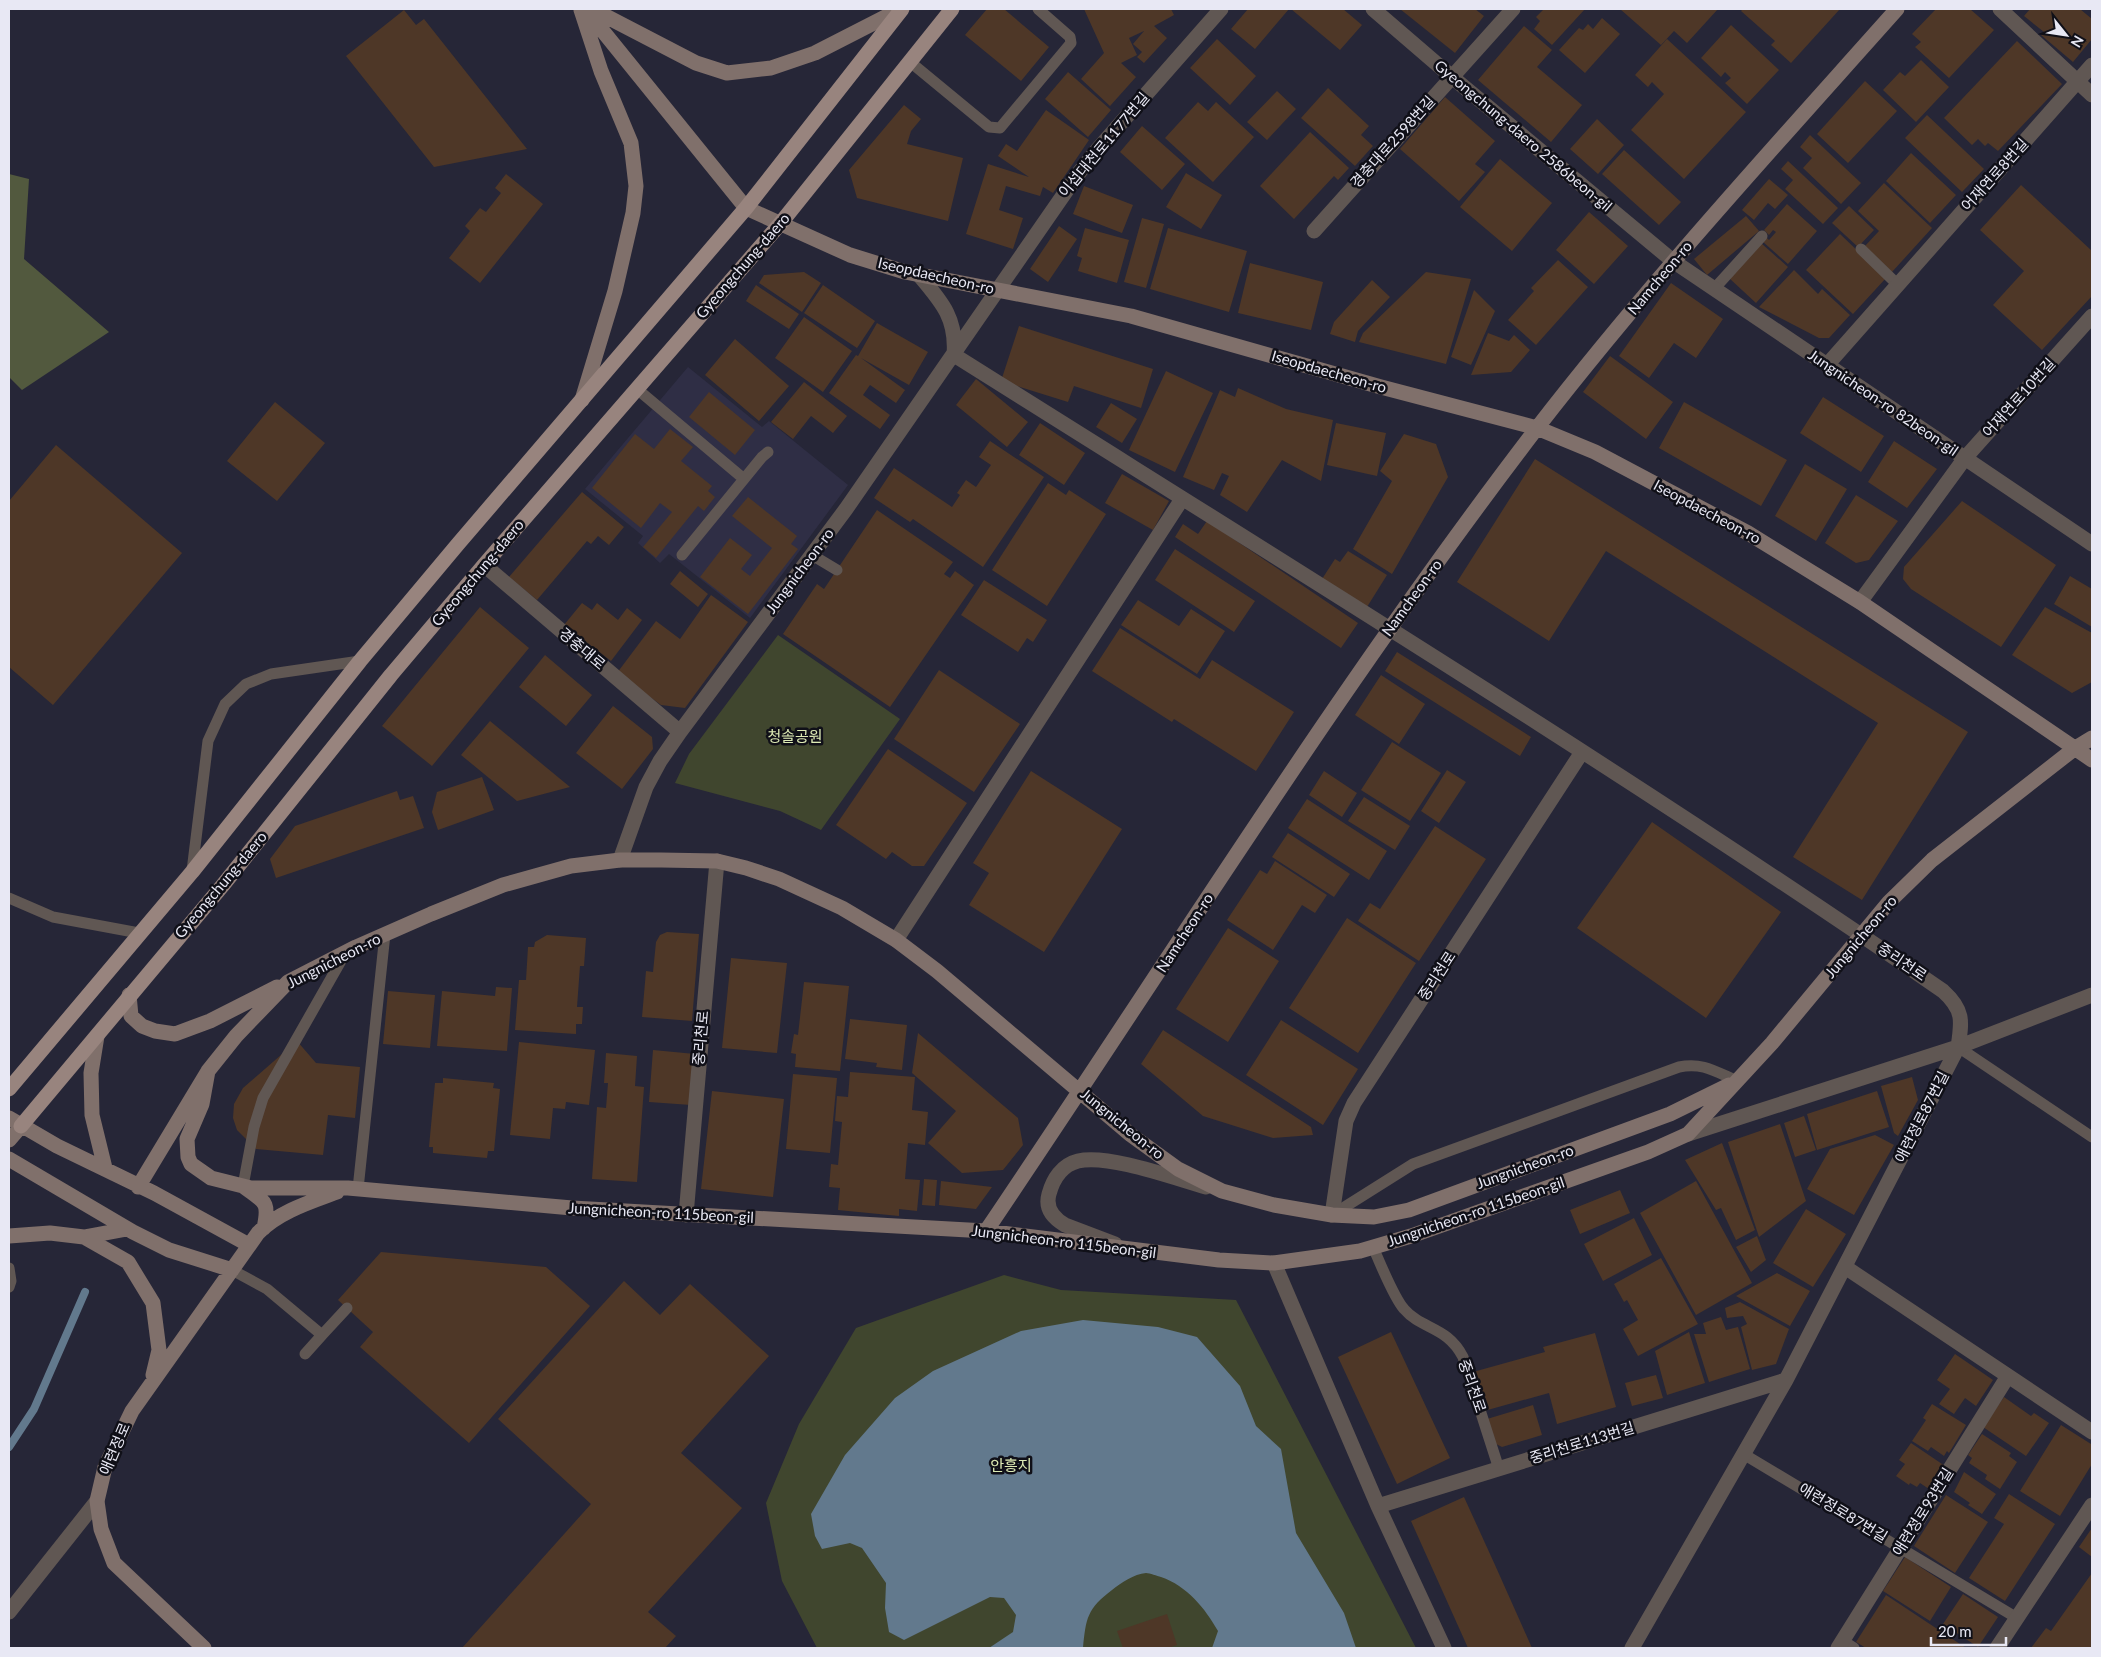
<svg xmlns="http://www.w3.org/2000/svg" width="2101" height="1657" font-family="Lato,'Noto Sans KR',sans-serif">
	<rect width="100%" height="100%" fill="#262637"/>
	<path fill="#2f2e45" d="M688 367 762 427 769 421 848 485 750 618 669 554 660 563 638 543 643 536 585 489Z"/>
	<path fill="#40462e" d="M778 635 900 719 821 830 780 811 675 783 689 754Z
		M1004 1275 1061 1290 1236 1300 1416 1648H817L782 1581 766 1503 799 1424 856 1328Z"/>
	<path fill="#52593e" d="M9 174 29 179 24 259 109 332 22 390 9 377Z"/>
	<path fill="#62798d" d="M1083 1320 1158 1327 1197 1337 1240 1386 1256 1426 1281 1449 1296 1533 1344 1613 1356 1648H1212L1218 1631C1205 1608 1187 1586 1161 1577 1157 1576 1150 1573 1146 1573 1134 1574 1121 1583 1112 1590 1087 1609 1086 1618 1083 1648H989L1013 1632 1016 1615 1004 1598 990 1597 904 1640 889 1632 885 1608 886 1583 862 1548 850 1543 822 1549 815 1536 811 1514 845 1455 895 1398 933 1371 1021 1331Z"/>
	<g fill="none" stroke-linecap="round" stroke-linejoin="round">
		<path stroke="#62798d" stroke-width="8" d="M9 1447 34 1409 85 1292"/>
	</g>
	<path fill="#4e3727" d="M987 9H1004L1049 47 1021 81 965 35Z
		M1084 9H1171L1174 15 1154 26 1167 38 1144 63 1137 57 1142 52 1133 44 1144 31 1129 38 1137 55 1121 63 1136 77 1110 106 1081 79 1104 53Z
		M1248 9H1289L1255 49 1231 29Z
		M1291 9H1343L1362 25 1340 50Z
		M1400 9H1475L1484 16 1455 53Z
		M1544 9H1585L1552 45 1534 29 1540 21 1536 17Z
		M1620 9H1718L1687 43 1674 31 1661 45Z
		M1743 9H1840L1791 63 1771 45 1775 41 1741 11Z
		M1936 9H1970L1994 30 1949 78 1915 47 1921 42 1912 34Z
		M2030 9H2080L2092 19V39L2073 62 2041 35 2044 32 2024 16Z
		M404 10 416 25 424 19 527 149 434 167 346 56Z
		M1602 18 1620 34 1585 73 1559 50 1579 28 1583 30 1588 24 1593 29Z
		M1731 25 1779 70 1747 104 1725 83 1731 78 1725 72 1721 77 1701 58Z
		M1524 26 1552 50 1537 67 1582 105 1551 142 1478 80Z
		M1217 39 1256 76 1230 105 1190 68Z
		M1667 39 1746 112 1684 179 1631 130 1664 94 1652 82 1648 87 1635 75Z
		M2017 41 2062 84 1998 151 1988 143 1985 146 1978 139 1972 145 1944 118Z
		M1921 60 1949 87 1916 122 1883 90 1900 72 1905 76Z
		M1068 72 1111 110 1088 137 1045 99Z
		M1865 81 1897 111 1848 163 1817 134Z
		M1328 88 1369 126 1361 135 1373 146 1355 166 1301 118Z
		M1277 91 1296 109 1267 140 1247 122Z
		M1445 97 1495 141 1475 164 1485 172 1459 201 1400 149Z
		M1198 102 1208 111 1216 102 1254 137 1213 182 1165 138Z
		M904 105 921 119 911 131 907 144 963 158 948 221 857 198 849 170Z
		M1046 110 1089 140 1053 193 1043 187 1040 196 1006 186 999 210 1023 218 1013 249 966 234 988 164 1029 177 998 156 1006 144 1017 151Z
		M1927 115 1984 169 1962 192 1905 138Z
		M1597 119 1624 145 1598 174 1570 149Z
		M1142 126 1185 164 1162 190 1120 152Z
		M1310 132 1349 168 1338 180 1334 176 1294 219 1260 186Z
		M1810 135 1861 183 1841 204 1803 168 1812 158 1800 147Z
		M1624 150 1681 202 1659 225 1602 174Z
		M1911 153 1956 195 1930 223 1886 181Z
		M1500 159 1552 203 1512 251 1460 207Z
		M1788 161 1838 208 1823 224 1785 189 1793 180 1781 169Z
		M1186 173 1222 195 1201 229 1166 207Z
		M506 174 543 204 480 283 449 258 470 231 465 226 480 208 486 212 501 193 495 188Z
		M1769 179 1788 195 1775 209 1768 203 1754 220 1742 210Z
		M1884 183 1932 228 1892 272 1865 246 1879 231 1858 211Z
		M2021 185 2092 251V296L2042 350 1993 305 2024 271 1980 230Z
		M1084 186 1133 205 1122 233 1073 214Z
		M1787 204 1817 231 1788 264 1762 241 1766 237 1769 240 1776 232 1773 230 1769 235 1764 230Z
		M1849 206 1874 230 1858 247 1832 223Z
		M1589 212 1628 246 1594 284 1556 250Z
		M1746 216 1759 231 1707 275 1694 259Z
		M1142 218 1164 224 1146 288 1124 282Z
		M1059 226 1077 239 1048 282 1030 269Z
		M1085 228 1129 240 1117 283 1078 271 1082 258 1077 256Z
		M1168 228 1247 251 1229 312 1150 289Z
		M1840 234 1886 278 1853 314 1806 270Z
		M1761 243 1788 267 1756 303 1729 278Z
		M1558 260 1588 287 1536 345 1508 320 1534 291 1531 288Z
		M1250 263 1323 282 1311 330 1238 313Z
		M1794 270 1818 294 1822 289 1850 315 1829 338H1819L1759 307Z
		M804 272 821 283 802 312 759 283 764 275Z
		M1426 272 1471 279 1446 364 1359 342 1363 333Z
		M1372 280 1390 297 1358 331 1355 342 1330 334 1334 322Z
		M1671 283 1723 319 1696 358 1674 343 1649 378 1619 356Z
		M756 285 799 314 789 329 746 301Z
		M823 285 875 321 857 348 804 313Z
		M1474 290 1495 311 1471 365 1451 357Z
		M804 317 852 351 823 392 775 358Z
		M877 323 928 352 909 385 861 358 905 390 896 403 870 385 863 395 890 415 880 429 829 393 856 355 858 356Z
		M1019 326 1153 369 1141 408 1074 386 1068 402 1001 381Z
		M1488 333 1509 341 1514 335 1530 350 1511 372 1471 375Z
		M735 339 789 386 759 421 705 375Z
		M1610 356 1673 402 1646 439 1583 392Z
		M1166 371 1213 393 1175 472 1129 450Z
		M976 379 1028 422 1007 447 956 405Z
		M804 382 847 416 833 433 811 416 793 439 771 422Z
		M1238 388 1286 409 1333 420 1321 481 1282 460 1247 512 1220 495 1229 476 1222 473 1214 490 1183 477 1220 390 1235 397Z
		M709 392 755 430 735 455 689 417Z
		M1823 397 1884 436 1861 472 1800 433Z
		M275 402 325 443 277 501 227 461Z
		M1684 402 1787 460 1761 506 1659 448Z
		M1111 403 1137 419 1122 443 1096 427Z
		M1040 423 1085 453 1064 485 1019 455Z
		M1336 423 1386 433 1377 476 1327 465Z
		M670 429 693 447 681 461 712 486 708 491 715 497 704 511 698 506 656 558 643 547 672 512 660 503 641 528 592 488 635 434 654 449Z
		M1404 434 1436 444 1448 477 1392 574 1353 549 1392 481 1380 471Z
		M990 441 1044 477 983 567 913 519 910 522 874 498 894 468 952 507 960 495 957 493 966 480 976 487 991 465 979 457Z
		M1894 441 1937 469 1907 508 1868 482Z
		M56 445 182 553 53 705 9 667V501Z
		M1535 459 1968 732 1862 900 1793 857 1878 723 1606 551 1549 641 1457 582Z
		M1805 464 1847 489 1816 541 1775 516Z
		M1122 474 1169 501 1153 530 1105 503Z
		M1048 483 1066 495 1069 490 1106 514 1047 606 992 570Z
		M582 492 624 527 609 545 598 536 591 544 587 541 537 600 509 577Z
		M1856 495 1898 521 1869 560 1856 563 1825 543Z
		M748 497 797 536 791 544 798 549 748 614 700 577 730 538 752 555 741 569 750 576 772 548 732 516Z
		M1962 501 2056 565 2001 647 1911 589 1903 579 1904 567Z
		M877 510 953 562 944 574 950 578 955 571 974 585 890 707 783 634 817 584 824 589Z
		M1207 521 1358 623 1341 648 1175 537 1183 524 1198 534Z
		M1175 549 1255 601 1234 632 1155 580Z
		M1348 551 1387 575 1367 607 1322 579 1335 559 1340 562Z
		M680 571 708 594 698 607 670 584Z
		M2070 576 2092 589V627L2054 604Z
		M984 580 1047 620 1033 642 1027 638 1018 652 961 615Z
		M711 595 748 622 685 708 661 705 617 673 656 621 680 639Z
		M1138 600 1179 626 1191 609 1225 631 1197 674 1121 625Z
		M582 603 592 610 597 603 618 620 627 608 642 620 611 661 564 625Z
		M480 607 529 648 432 766 382 726Z
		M2045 607 2092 633V682L2072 693 2012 655Z
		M1120 628 1200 679 1212 660 1294 712 1256 771 1174 719 1172 722 1092 671Z
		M1397 652 1531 737 1520 756 1385 671Z
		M545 655 592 695 566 726 519 687Z
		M939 670 1020 724 974 792 894 739Z
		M1381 675 1425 704 1399 744 1355 715Z
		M613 706 652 737 653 749 622 789 576 753Z
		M490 721 570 787 517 801 461 755Z
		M1392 742 1441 773 1410 821 1361 790Z
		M888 749 967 803 924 866H912L892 852 886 859 836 825Z
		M1447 770 1466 782 1439 823 1421 811Z
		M1031 771 1122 829 1044 952 969 905 989 873 973 863Z
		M1324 771 1357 793 1342 817 1309 795Z
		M482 777 494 810 438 830 432 812 437 792Z
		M397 791 400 800 413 796 424 828 276 878 270 859 295 826Z
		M1364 797 1410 826 1395 850 1348 821Z
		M1307 799 1387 851 1369 880 1288 828Z
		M1652 822 1781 912 1706 1018 1577 928Z
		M1435 826 1486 859 1419 961 1358 921 1370 903 1380 909Z
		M1288 833 1350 874 1334 897 1272 857Z
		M1275 861 1327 895 1315 913 1302 905 1273 950 1227 920 1260 870 1267 874Z
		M1347 918 1416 963 1358 1053 1289 1008Z
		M1228 928 1279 961 1228 1042 1176 1009Z
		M667 932 699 934 692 1021 642 1017 646 971 653 972 656 942 660 935Z
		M547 935 586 938 584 966H580L577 1007H583L582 1024H576V1034L515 1030 519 980H526L528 947H534L535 942Z
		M731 958 787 963 777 1053 722 1048Z
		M804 982 849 986 840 1071 795 1067 796 1054 791 1053 794 1034 798 1035Z
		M496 987 512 988 507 1051 437 1046 442 991 495 996Z
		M388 991 435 995 430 1048 383 1044Z
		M850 1019 907 1025 902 1070 876 1067 877 1063 845 1059Z
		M1281 1020 1358 1069 1323 1125 1246 1075Z
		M1163 1030 1311 1127 1313 1135 1273 1138 1203 1116 1141 1064Z
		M918 1033 1018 1118 1023 1145 1003 1170 962 1173 928 1143 956 1111 912 1073Z
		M297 1041 316 1063 360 1067 355 1118 328 1115 323 1155 256 1149 237 1130 233 1118 234 1104 243 1088Z
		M519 1042 595 1050 589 1105 566 1102 565 1109 553 1108 550 1139 510 1135Z
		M653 1050 695 1054 691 1105 649 1102Z
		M606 1053 637 1056 635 1086 644 1087 637 1182 592 1179 597 1107 606 1108 608 1083H604Z
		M850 1072 915 1077 912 1110 928 1112 925 1145 908 1143 905 1179 920 1180 917 1211 899 1209V1216L838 1210 840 1188 829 1187 831 1164 838 1165 842 1122 835 1121 837 1096 848 1097Z
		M793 1074 837 1078 830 1153 786 1149Z
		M1912 1077 1918 1100 1898 1136 1894 1133 1881 1086Z
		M443 1078 494 1083 493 1088 500 1089 494 1151H488L487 1158 433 1153V1147H429L435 1083H443Z
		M712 1091 784 1099 773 1197 701 1189Z
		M1877 1091 1889 1127 1817 1150 1807 1114Z
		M1804 1116 1816 1150 1795 1157 1784 1123Z
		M1780 1124 1806 1201 1759 1237 1728 1142Z
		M1875 1135 1894 1145 1854 1215 1807 1189 1830 1149Z
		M1722 1143 1755 1230 1736 1240 1721 1208 1716 1210 1685 1160Z
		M924 1179 937 1180 935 1206 922 1205Z
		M941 1181 992 1187 976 1209 939 1205Z
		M1696 1181 1752 1283 1696 1315 1640 1213Z
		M1620 1190 1630 1213 1580 1234 1570 1210Z
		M1806 1209 1846 1234 1813 1287 1773 1263Z
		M1634 1218 1652 1255 1603 1281 1584 1244Z
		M1757 1236 1766 1260 1751 1272 1736 1247Z
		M381 1252 546 1267 590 1306 469 1443 360 1347 373 1332 338 1300Z
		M1661 1258 1698 1324 1638 1356 1623 1329 1638 1320 1627 1300 1624 1302 1614 1284Z
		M1777 1273 1810 1291 1790 1326 1736 1296Z
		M624 1281 660 1315 690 1284 769 1356 681 1453 742 1508 648 1612 676 1636 665 1648H462L591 1504 498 1419Z
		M1740 1302 1789 1329 1776 1364 1752 1370 1741 1327 1747 1324 1743 1316 1727 1318 1725 1308Z
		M1721 1317 1726 1330 1738 1327 1750 1369 1709 1382 1694 1334H1706L1703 1323Z
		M1391 1332 1450 1458 1397 1484 1338 1357Z
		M1689 1332 1705 1383 1667 1395 1655 1351Z
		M1595 1333 1616 1407 1557 1424 1549 1393 1484 1411 1473 1372 1545 1352 1543 1347Z
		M1955 1354 1993 1380 1976 1406 1965 1398 1954 1414 1939 1404 1950 1389 1937 1380Z
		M1656 1375 1663 1398 1632 1406 1625 1383Z
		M2004 1397 2031 1416 2034 1413 2049 1423 2026 1456 1983 1427Z
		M1932 1404 1966 1425 1949 1453 1947 1451 1944 1456 1931 1447 1928 1451 1912 1441 1926 1420 1923 1418Z
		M1533 1405 1542 1435 1502 1447 1494 1443 1487 1419Z
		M2061 1425 2091 1444 2092 1464 2060 1516 2020 1491Z
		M1982 1434 2011 1453 2009 1456 2017 1462 2000 1489 1985 1479 1987 1475 1969 1463 1972 1458 1968 1455Z
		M1911 1443 1945 1466 1929 1489 1920 1483 1917 1487 1910 1483 1909 1485 1896 1476 1905 1464 1899 1460Z
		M1964 1472 1996 1494 1982 1514 1968 1505 1970 1503 1954 1492Z
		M2009 1494 2055 1524 2005 1601 1969 1578 2004 1524 1994 1518Z
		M1946 1495 1988 1522 1955 1573 1914 1546Z
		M1464 1497 1495 1565 1532 1648H1468L1411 1521Z
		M2092 1528V1557L2079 1547Z
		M1905 1557 1951 1587 1930 1621 1883 1591Z
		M2092 1573V1648H2031L2046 1628 2051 1631Z
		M1963 1594 1998 1617 1978 1647 1943 1624Z
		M1886 1595 1966 1648H1866L1856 1642Z
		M1167 1614 1177 1645 1168 1648H1123L1117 1631Z"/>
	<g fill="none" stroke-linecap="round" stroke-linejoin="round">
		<path stroke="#605753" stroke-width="11" d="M909 61 989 127 1000 128 1071 43 1070 37 1038 9
			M1861 249 1897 284
			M1714 289 1762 236
			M637 389 744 479
			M682 555 762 457 768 452
			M812 555 837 570
			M192 871 208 741 225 704 246 684 271 674 360 661
			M9 898 53 917 139 933
			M1958 1047 2092 1137
			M243 1186 254 1127 263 1098 346 952
			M358 1189 385 934
			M1332 1215 1413 1164 1679 1067C1703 1062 1716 1072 1737 1081
			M1373 1247C1380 1263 1394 1298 1404 1309 1422 1330 1447 1326 1463 1357L1499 1469
			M9 1268 11 1281 9 1287
			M232 1270 267 1289 322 1335 305 1354
			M322 1335 347 1308
			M1745 1455 2017 1618
			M1843 1641 1854 1648"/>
		<path stroke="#605753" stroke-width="15" d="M1373 9 1452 77 1673 261 2092 544
			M2000 9 2092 95
			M1314 231 1513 9
			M919 275C941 301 957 318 954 355
			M954 355C1286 564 1620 769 1943 991 1964 1010 1962 1021 1958 1047L1786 1380 1632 1648
			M1827 365 2092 65
			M484 565 680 732
			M1860 602 1965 458 2092 316
			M620 860 646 787 660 761 680 732 846 509 1078 174 1098 149 1221 9
			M896 940 1182 499
			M1688 1134 1958 1047 2092 995
			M686 1215 717 861
			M1332 1215 1346 1121 1354 1103 1582 752
			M1115 1244 1065 1225C1053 1218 1045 1208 1049 1194 1053 1179 1062 1165 1078 1161 1109 1154 1174 1178 1206 1187
			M1274 1263 1378 1506 1444 1648
			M1845 1267 2092 1432
			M1378 1506 1786 1380
			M9 1612 97 1501
			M1838 1648 2008 1376
			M1997 1648 2092 1505"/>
		<path stroke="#80706b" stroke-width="15" d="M585 9 746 208 850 255 905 272 1131 316 1381 387 1537 428 1595 452 1748 533 1860 602 2092 760
			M592 9 696 63 727 73 771 68 815 53 901 9
			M581 10 601 71 631 143 636 186 633 213 615 291 582 400
			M129 995 131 1016 142 1026 155 1031 175 1034 210 1021 277 987
			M97 1036 91 1073 92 1115 105 1168
			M208 1071 202 1104 187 1139 188 1157 191 1164 211 1178 251 1188H348L572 1208 986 1231 1219 1260 1274 1263 1360 1251 1411 1236 1648 1152 1688 1134 1772 1043 1889 902 1932 860 2074 749 2092 738
			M9 1118 57 1146 154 1193 249 1245
			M9 1140 21 1126
			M9 1159 133 1232 169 1250 232 1270
			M243 1186C264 1202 270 1200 264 1228
			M138 1187 208 1071 236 1036 288 982 356 947 431 914 503 885 571 866 620 860H661L717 861 746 868 779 879 842 908 896 940 937 971 1131 1135 1178 1169 1222 1191 1274 1205 1332 1215 1374 1217 1409 1210 1670 1114 1729 1085
			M986 1231C1168 962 1339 686 1537 428 1650 282 1775 146 1897 9
			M9 1236 50 1233 84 1237 127 1229
			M84 1237 128 1262 153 1303 159 1350 153 1375
			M204 1648 114 1563 101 1529 97 1501 105 1467 132 1411 258 1233C278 1212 310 1202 337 1192"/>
		<path stroke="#98847e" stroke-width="15" d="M9 1089 192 872 360 661 458 544 746 208 902 9
			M21 1126 223 885 391 675 484 565 780 224 952 9"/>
	</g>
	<g text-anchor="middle" stroke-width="5" stroke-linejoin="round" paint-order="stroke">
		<g font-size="15" fill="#e8e8f4" stroke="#101018">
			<text transform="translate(1523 136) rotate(40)" y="5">Gyeongchung-daero 2586beon-gil</text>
			<text transform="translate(1393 142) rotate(-48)" y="5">경충대로2598번길</text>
			<text transform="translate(1104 145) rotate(-50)" y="5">이섭대천로1177번길</text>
			<text transform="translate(1995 175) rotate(-48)" y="5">어재연로8번길</text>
			<text transform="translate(743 266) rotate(-49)" y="5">Gyeongchung-daero</text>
			<text transform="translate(936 276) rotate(13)" y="5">Iseopdaecheon-ro</text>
			<text transform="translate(1660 278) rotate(-50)" y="5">Namcheon-ro</text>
			<text transform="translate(1329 372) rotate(16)" y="5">Iseopdaecheon-ro</text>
			<text transform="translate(2019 398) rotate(-48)" y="5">어재연로10번길</text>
			<text transform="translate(1883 403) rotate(34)" y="5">Jungnicheon-ro 82beon-gil</text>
			<text transform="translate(1707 512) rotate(28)" y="5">Iseopdaecheon-ro</text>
			<text transform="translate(800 571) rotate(-53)" y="5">Jungnicheon-ro</text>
			<text transform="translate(478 573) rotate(-50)" y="5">Gyeongchung-daero</text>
			<text transform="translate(1412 598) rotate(-54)" y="5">Namcheon-ro</text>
			<text transform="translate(582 649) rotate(40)" y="5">경충대로</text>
			<text transform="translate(221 885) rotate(-50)" y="5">Gyeongchung-daero</text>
			<text transform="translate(1185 933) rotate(-57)" y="5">Namcheon-ro</text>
			<text transform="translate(1861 937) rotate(-50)" y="5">Jungnicheon-ro</text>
			<text transform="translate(334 961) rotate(-27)" y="5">Jungnicheon-ro</text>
			<text transform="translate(1902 962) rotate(34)" y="5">중리천로</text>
			<text transform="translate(1437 976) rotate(-57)" y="5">중리천로</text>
			<text transform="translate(701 1038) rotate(-85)" y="5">중리천로</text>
			<text transform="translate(1922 1117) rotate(-63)" y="5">애련정로87번길</text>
			<text transform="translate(1122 1124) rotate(39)" y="5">Jungnicheon-ro</text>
			<text transform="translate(1525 1167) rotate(-20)" y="5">Jungnicheon-ro</text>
			<text transform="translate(1476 1212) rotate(-19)" y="5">Jungnicheon-ro 115beon-gil</text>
			<text transform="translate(661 1213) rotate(3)" y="5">Jungnicheon-ro 115beon-gil</text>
			<text transform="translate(1064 1242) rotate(7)" y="5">Jungnicheon-ro 115beon-gil</text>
			<text transform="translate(1472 1386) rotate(71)" y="5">중리천로</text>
			<text transform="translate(1582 1443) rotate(-17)" y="5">중리천로113번길</text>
			<text transform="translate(115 1449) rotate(-67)" y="5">애련정로</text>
			<text transform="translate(1923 1512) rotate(-58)" y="5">애련정로93번길</text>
			<text transform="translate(1843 1513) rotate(31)" y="5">애련정로87번길</text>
		</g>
		<g font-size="15" fill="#deebb5" stroke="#101018">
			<text x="795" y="742">청솔공원</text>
			<text x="1011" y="1471">안흥지</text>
		</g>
	</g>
	<rect width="2101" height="1657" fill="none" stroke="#e8e8f4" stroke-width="20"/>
	<g transform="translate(2066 35) rotate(120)" stroke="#101018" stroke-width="4" paint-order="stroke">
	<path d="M0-4L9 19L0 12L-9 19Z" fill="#e8e8f4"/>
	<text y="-8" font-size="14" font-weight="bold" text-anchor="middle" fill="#e8e8f4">N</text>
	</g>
	<path d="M1931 1637v8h75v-8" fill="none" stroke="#e8e8f4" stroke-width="2.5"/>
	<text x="1938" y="1637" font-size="15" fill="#e8e8f4" stroke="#101018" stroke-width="4" paint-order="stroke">20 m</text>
</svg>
